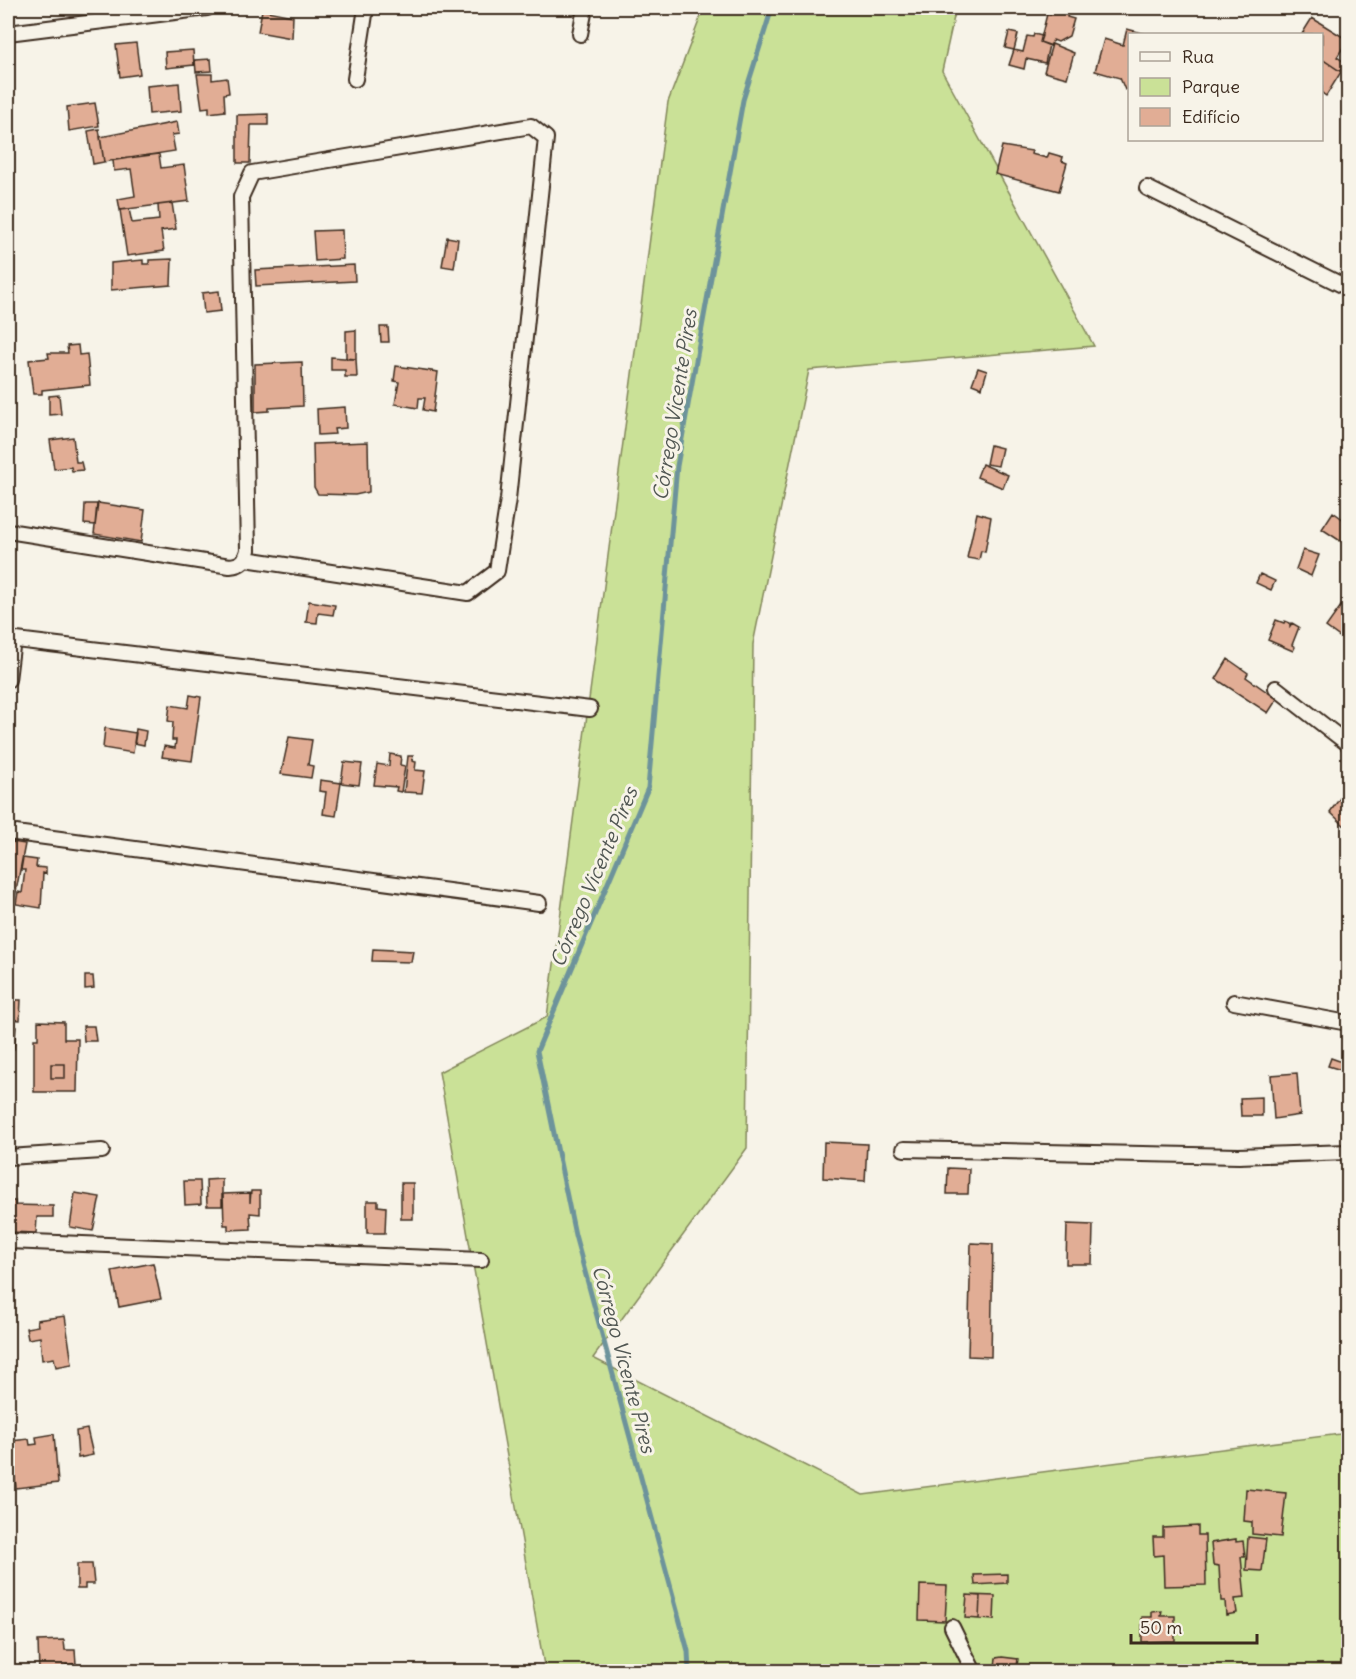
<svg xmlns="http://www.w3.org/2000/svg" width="1356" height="1679" font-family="Delius,sans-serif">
	<rect width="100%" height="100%" fill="#f7f3e8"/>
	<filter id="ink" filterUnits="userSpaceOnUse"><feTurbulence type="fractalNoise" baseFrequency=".0167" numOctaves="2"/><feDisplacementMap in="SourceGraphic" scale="12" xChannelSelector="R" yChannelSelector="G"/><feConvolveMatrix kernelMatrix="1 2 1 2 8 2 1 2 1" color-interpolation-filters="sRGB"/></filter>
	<g filter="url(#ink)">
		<path fill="#cae197" stroke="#82865a" stroke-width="1.5" d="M704 8H956L942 71 1094 346 809 370 753 644 747 1148 593 1358 863 1495 1348 1433V1671H545L439 1072 547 1017 668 102Z"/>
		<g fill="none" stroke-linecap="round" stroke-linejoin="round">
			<path stroke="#6d939b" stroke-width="5" d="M689 1672 688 1651 575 1235 537 1051 648 788 677 466 743 100 772 8"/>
		</g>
		<path fill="#e1ad95" stroke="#3b2a1e" stroke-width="1.5" d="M996 8H1012L1009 15 995 11Z
			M1052 8 1069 9 1067 17 1074 19 1069 36 1058 42 1053 40 1050 46 1040 42 1047 14 1050 15Z
			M262 10 293 16 292 38 258 32Z
			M1312 18 1348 40 1337 57 1346 63 1340 71 1322 59V34H1302Z
			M1127 29 1146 34H1130V87L1125 90 1120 78 1095 71 1104 39 1123 45Z
			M1009 32 1018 34 1014 50 1005 48Z
			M1034 34 1042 36 1040 42 1049 45 1045 63 1026 59 1024 69 1009 65 1014 50 1023 52 1027 36 1033 37Z
			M136 43 140 74 120 77 116 45Z
			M1052 44 1074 53 1067 78 1044 72Z
			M193 50 194 65 166 68 165 52Z
			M211 59 212 71 196 72 195 60Z
			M1322 59 1341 72 1326 96 1322 93Z
			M197 74H212V80L227 78 229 93 224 94 225 111 209 113V107L202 108Z
			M179 83 181 111 149 114 147 86Z
			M95 103 99 126 69 131 67 107Z
			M268 114V125H251L250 163H237V115Z
			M177 122 179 134 172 135 175 151 104 162 100 137Z
			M99 129 104 162 93 164 88 131Z
			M1002 146 1032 151 1031 154 1047 158 1049 153 1063 157 1062 161 1067 163 1059 191 995 174Z
			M159 154 161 168 184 165 189 201 120 210 118 199 135 196 131 169 114 171 113 160Z
			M172 203 176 229 161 231 164 251 127 256 120 210 129 209 132 223 159 220 158 205Z
			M342 230 343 259 315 261 313 231Z
			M447 237 458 239 454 268 442 266Z
			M172 259 171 285 111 290V263L143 260V264H149V260Z
			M354 265 355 281 256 286 255 270Z
			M219 291 221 311 204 313 202 293Z
			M380 327H388L389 342H381Z
			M356 330V359H346V331Z
			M78 345 79 355 87 354 90 385 42 390V394H33L29 360 49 358 48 353H68L67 346Z
			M331 357 356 359 357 377H345V370H331Z
			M302 362 303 406 269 408V411L255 412V364Z
			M396 366 438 372 433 412 423 410 425 398H419L418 408 395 404 399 382 394 381Z
			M978 368 987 371 982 388 972 384Z
			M59 395 61 414 49 415V396Z
			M345 407 346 428 334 429 335 434 318 435 317 409Z
			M73 437 76 462H81L83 470 72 471 71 467 54 469 50 440Z
			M368 442 369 492 355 495 318 494 314 487 313 444Z
			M990 445 1002 448 998 466 986 464Z
			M982 464 1008 475 1003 488 977 477Z
			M98 503 145 510 141 542 94 534Z
			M85 504H97L95 525 84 524Z
			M1333 512 1348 523V546L1322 529Z
			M977 513 991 517 985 552 981 551 979 560 967 558Z
			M1303 550 1319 555 1311 576 1296 569Z
			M1260 574 1275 581 1271 590 1256 583Z
			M1348 596V643L1326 627Z
			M309 601 335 605 333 615 318 613 317 623 306 622Z
			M1276 620 1284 623 1285 621 1290 623V626L1292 623 1299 627 1292 645 1295 647 1293 651 1268 640Z
			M1228 659 1248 673 1246 677 1277 699 1268 713 1216 679Z
			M190 695 201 697 192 761 162 757 164 746 175 748 176 740H172L173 722 168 721 170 705 188 708Z
			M105 728 136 733 133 753 103 748Z
			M136 729 146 731 144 745 134 743Z
			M289 737 312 740 308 765 313 766 311 778 281 774Z
			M390 754 401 756 400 765 405 766 401 792 396 791 397 787 374 785 377 764 389 766Z
			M408 756H413L412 761 416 762 415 770 425 771 422 793 404 792Z
			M344 762 362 764 359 785 341 783Z
			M320 780 341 783 336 816 323 814 326 792 319 791Z
			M1348 787V829L1330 812Z
			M12 842 25 844 13 907 8 906V859Z
			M23 858 37 860 36 867 46 868V874L43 873 41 908 16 904 18 892 22 893 25 870H21Z
			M373 949 413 951 411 962 372 961Z
			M85 976H93L94 988 85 989Z
			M8 1000H21L20 1020 8 1019Z
			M38 1021 64 1022V1039H78L77 1092H34V1039H38Z
			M83 1026H94L96 1041H84Z
			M8 1027H16L14 1049H8Z
			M1331 1058 1348 1064V1072L1328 1066Z
			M51 1064H65V1078H51Z
			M1297 1073 1300 1115 1274 1119 1271 1075Z
			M1262 1097V1116H1241L1240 1098Z
			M824 1142 867 1144 865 1181 823 1178Z
			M948 1168 969 1169 968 1194H947Z
			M222 1179V1206H207L206 1180Z
			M184 1181H200L201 1204 185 1205Z
			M401 1183H413V1219H401Z
			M251 1191H260V1214L250 1213 251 1229 228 1230V1225H224L223 1194 250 1193V1203Z
			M75 1193 100 1197 93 1231 70 1227Z
			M8 1201H15V1205L53 1206V1217H37L36 1233 10 1232Z
			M367 1201H378V1206L386 1207 385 1233H367Z
			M1067 1224 1093 1225 1092 1264H1066Z
			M971 1243 993 1244 991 1357 968 1356Z
			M153 1263 161 1299 119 1307 112 1271Z
			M65 1316 72 1364 56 1367 54 1358 42 1360 40 1337 28 1339 26 1328 38 1326 37 1320Z
			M87 1429 93 1455 78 1458 76 1431Z
			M54 1434 58 1483 16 1488 11 1441 29 1439 30 1445 37 1444 36 1437Z
			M1246 1489 1286 1493 1281 1537 1252 1534V1522L1244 1521Z
			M1198 1526V1535H1205L1206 1585 1164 1586 1163 1555 1154 1556 1153 1537H1163V1528Z
			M1248 1537 1266 1539 1262 1571 1246 1570Z
			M1236 1539V1542L1243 1541 1245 1557H1241L1245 1598 1235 1599 1237 1613 1226 1615 1225 1601H1221L1219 1566 1213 1565 1211 1543Z
			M77 1564H92L94 1584H85V1589H77Z
			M1007 1574V1583L975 1585 974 1575Z
			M920 1585 947 1586 945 1621 919 1620Z
			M967 1595 995 1596 994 1620 965 1618Z
			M967 1595 980 1596 979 1619 965 1618Z
			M1162 1611 1161 1616H1175V1641L1142 1642V1617H1152V1612Z
			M64 1640 65 1650H75L76 1664 66 1665V1672H39L38 1641Z
			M1002 1657 1018 1659 1017 1666 1026 1667 1025 1672H985L986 1666 995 1667 996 1658Z"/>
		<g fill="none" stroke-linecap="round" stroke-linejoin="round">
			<defs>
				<path id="street" d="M8 33 207 8
					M580 34 585 8
					M355 79 366 8
					M1147 188 1348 288
					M8 531 230 566C241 565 245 561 248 550L241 197 252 173 531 126 546 138 508 499 497 571 468 593 246 559
					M8 639 590 709
					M8 680 13 639
					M1276 688 1348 744
					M8 832 539 903
					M1234 1002 1348 1023
					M904 1149 1239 1156 1348 1152
					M8 1157 102 1151
					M8 1241 481 1260
					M952 1627 974 1672"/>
			</defs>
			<use href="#street" stroke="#3b2a1e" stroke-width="18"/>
			<use href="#street" stroke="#f7f3e8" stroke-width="14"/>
		</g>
	</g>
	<g text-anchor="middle" stroke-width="6" stroke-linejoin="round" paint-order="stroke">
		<g font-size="20" font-style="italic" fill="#505652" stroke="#f7f3e8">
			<text transform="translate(675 405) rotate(-81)" y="7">Córrego Vicente Pires</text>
			<text transform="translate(594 877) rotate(-67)" y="7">Córrego Vicente Pires</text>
			<text transform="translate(624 1359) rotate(75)" y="7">Córrego Vicente Pires</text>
		</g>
	</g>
	<rect width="1356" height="1679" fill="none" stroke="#f7f3e8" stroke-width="30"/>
	<rect x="15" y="15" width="1326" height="1649" fill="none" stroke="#3b2a1e" stroke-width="2" filter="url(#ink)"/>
	<rect x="1128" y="33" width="195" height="108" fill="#f7f3e8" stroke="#aca397" stroke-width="1.5"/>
	<rect x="1140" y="52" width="30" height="9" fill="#f7f3e8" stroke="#aca397" stroke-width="1.5"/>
	<text x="1182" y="63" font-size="18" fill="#3b2a1e">Rua</text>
	<rect x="1140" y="78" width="30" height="18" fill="#cae197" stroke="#aca397" stroke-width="1.5"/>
	<text x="1182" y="93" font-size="18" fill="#3b2a1e">Parque</text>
	<rect x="1140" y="108" width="30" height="18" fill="#e1ad95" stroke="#aca397" stroke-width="1.5"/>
	<text x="1182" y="123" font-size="18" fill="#3b2a1e">Edifício</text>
	<path d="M1131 1634v9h126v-9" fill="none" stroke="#3b2a1e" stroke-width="3"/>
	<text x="1140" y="1634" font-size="18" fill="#3b2a1e" stroke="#f7f3e8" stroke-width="4.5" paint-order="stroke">50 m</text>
</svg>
